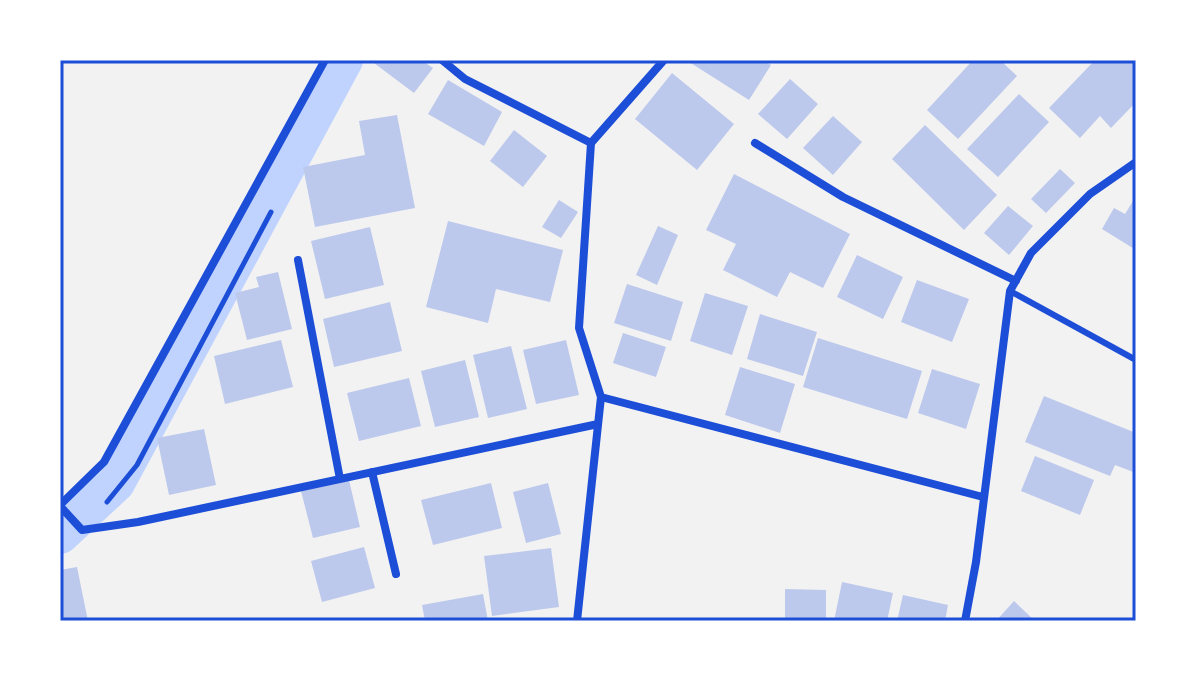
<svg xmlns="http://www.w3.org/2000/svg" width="1196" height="681" font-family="Signika,sans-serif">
	<rect width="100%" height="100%" fill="#f2f2f2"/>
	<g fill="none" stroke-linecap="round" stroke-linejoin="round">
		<path stroke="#bfd3fe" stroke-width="38" d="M60 535 116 483 344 60"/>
	</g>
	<path fill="#bdc9ec" d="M370 60H421L433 68 414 93Z
		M686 60H763L771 65 749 100Z
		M973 60H1000L1017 76 958 139 927 110Z
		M1095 60H1136V102L1111 128 1100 116 1080 138 1049 108Z
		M672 73 734 124 697 170 635 119Z
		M790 79 818 104 787 139 758 114Z
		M448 80 502 112 484 146 428 114Z
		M1019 94 1049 122 998 177 967 149Z
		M397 115 415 208 315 227 303 167 365 155 359 121Z
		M833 116 862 142 833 175 803 148Z
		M925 125 997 195 964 230 892 159Z
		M514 130 547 156 523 187 490 161Z
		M1060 169 1075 183 1046 213 1031 199Z
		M734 174 850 234 823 288 790 272 777 297 723 270 736 244 706 230Z
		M1136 196V250L1102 229 1114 208 1125 214Z
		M559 200 578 212 561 238 542 227Z
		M1008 206 1033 226 1009 255 984 233Z
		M448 221 563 250 550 302 496 289 488 323 426 307Z
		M658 226 678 235 657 285 636 275Z
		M370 227 384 285 325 299 311 241Z
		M857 255 903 277 883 319 837 297Z
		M278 272 292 329 247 340 235 293 259 287 256 277Z
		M917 280 969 299 952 342 901 322Z
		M627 284 683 302 671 341 614 323Z
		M705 293 748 306 732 355 690 341Z
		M390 302 402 351 334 367 323 319Z
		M760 314 817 332 803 376 747 359Z
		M623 333 666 347 656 377 613 363Z
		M818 338 922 371 907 419 803 387Z
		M281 340 293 387 225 404 214 356Z
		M566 340 579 395 536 404 523 350Z
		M511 346 527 409 488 418 473 355Z
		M465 360 479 417 435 427 421 371Z
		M740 367 795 384 780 433 725 415Z
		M932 369 980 384 966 429 918 413Z
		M409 378 421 426 359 441 347 393Z
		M1044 396 1136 433V473L1115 465 1110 476 1025 442Z
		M204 429 216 485 169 495 157 438Z
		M1035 456 1094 480 1080 515 1021 491Z
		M349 480 360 527 313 538 301 491Z
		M491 483 502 528 433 545 421 500Z
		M548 483 561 534 526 543 513 492Z
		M364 547 375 588 322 602 311 561Z
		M551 548 559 607 492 616 484 556Z
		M77 567 88 621H60V570Z
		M842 582 893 593 887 621H834Z
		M785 589 826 590V621H785Z
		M483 594 488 621H425L422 605Z
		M903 595 948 605 945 621H897Z
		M1014 601 1035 621H996Z"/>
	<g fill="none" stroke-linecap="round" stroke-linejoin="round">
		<path stroke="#1d4ed8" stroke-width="5" d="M107 502 137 465 271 212"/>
		<path stroke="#1d4ed8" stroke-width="6" d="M1010 291 1136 360"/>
		<path stroke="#1d4ed8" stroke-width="8" d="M442 60 465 79 591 143 579 328 601 397 983 497
			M591 143 664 60
			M755 143 843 197 1016 281
			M298 260 340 479
			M372 472 396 574
			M60 505 104 462 325 60
			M60 506 82 530 138 522 598 424
			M577 621 601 397
			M965 621 976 562 1010 291 1031 253 1090 194 1136 162"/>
	</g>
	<rect width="1196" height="681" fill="none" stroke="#ffffff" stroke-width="124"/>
	<rect x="62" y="62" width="1072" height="557" fill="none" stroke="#1d4ed8" stroke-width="3"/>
</svg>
